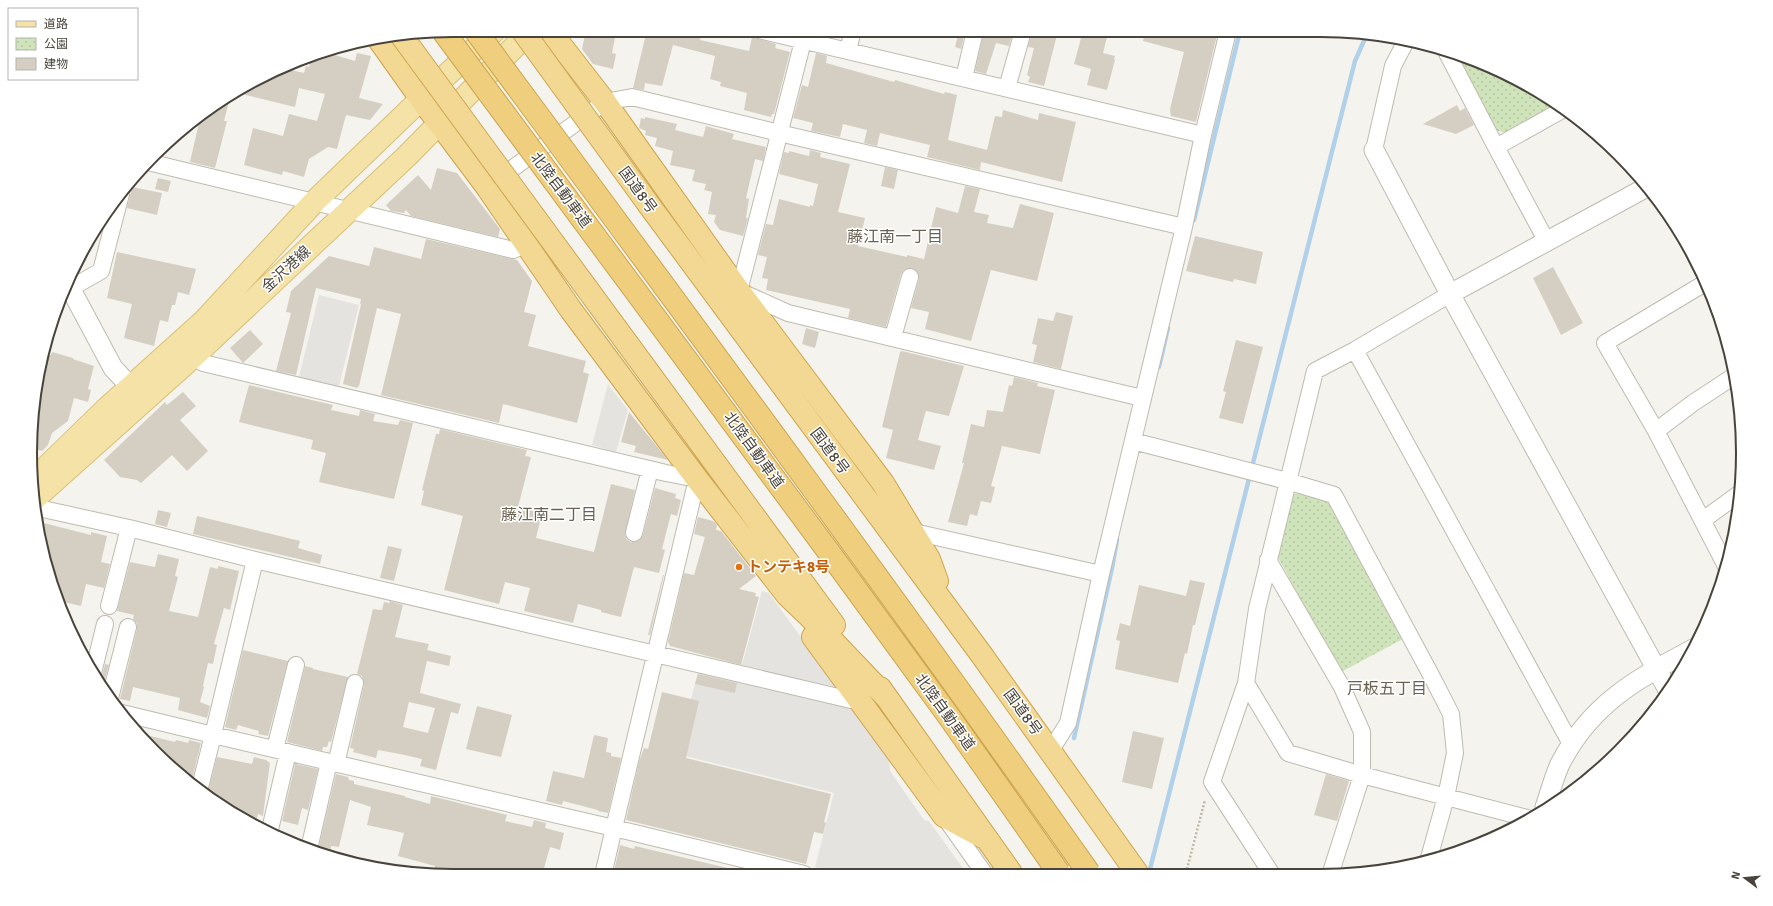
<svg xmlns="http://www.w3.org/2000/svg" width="1773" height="906" font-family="Signika,'Noto Sans JP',sans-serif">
	<defs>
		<pattern id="park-dots" width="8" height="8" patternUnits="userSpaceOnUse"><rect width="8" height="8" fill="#cfe4ba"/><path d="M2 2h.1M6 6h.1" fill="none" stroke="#b3c5a1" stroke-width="1.8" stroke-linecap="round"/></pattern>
	</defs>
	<rect width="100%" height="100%" fill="#f5f3ed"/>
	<path fill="url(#park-dots)" d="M1455 54 1507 74 1557 105 1506 133 1495 130Z
		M1297 493 1328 500 1403 639 1341 672 1276 554 1289 497Z"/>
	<path fill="#e4e3e0" d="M319 295 359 305 339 386 299 377Z
		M608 384 628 410 616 452 592 445Z
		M762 591 769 593 837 687 742 665Z
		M698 672 853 708 889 759 890 771 924 820 929 821 967 874H844L815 867 834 793 677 754Z"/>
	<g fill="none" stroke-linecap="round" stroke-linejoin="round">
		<path stroke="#b1d0ea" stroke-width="4.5" d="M1194 220 1240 31
			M1159 367 1168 328
			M1074 738 1112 568 1117 540
			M1149 873 1355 61 1367 34"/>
	</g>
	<path fill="#d5cfc3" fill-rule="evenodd" d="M586 30H603L616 33 612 53 616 54 613 69 593 64 582 49Z
		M647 30H703L700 40 749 51 752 37 776 44 775 48 790 52 774 114H772L771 117 744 110 747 93 720 86 721 82 710 79 715 56 673 45 662 86 645 83 644 90 633 88Z
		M959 31H965L961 49 955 47Z
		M984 31H1013L1009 46 996 43 986 74 975 71Z
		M1032 31H1058L1044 86 1028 82 1030 77 1027 75 1034 48 1028 47Z
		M1083 31H1100L1108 33 1103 53 1115 56 1114 59 1115 60 1107 90 1087 85 1091 69 1074 64Z
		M1145 31H1218L1196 122 1171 116 1170 109 1184 52 1143 41Z
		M321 51 355 61 357 53 371 56 359 98 383 104 370 120 346 115 337 149 328 147 309 159 304 177 283 171 282 175 244 165 253 128 283 136 289 114 317 121 325 94 299 88 295 107 233 92 242 87 282 68 304 73 306 66 309 67 312 55Z
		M816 53 827 56 826 63 894 82 895 80 944 94 945 92 957 95 948 140 987 150 995 116 1002 117 1003 110 1038 120 1039 113 1076 122 1062 182 981 162 980 170 927 157 930 145 880 133 877 146 864 143 867 130 843 124 840 137 811 131 813 123 793 118 802 85 808 87Z
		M231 94 224 121H227L215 168 190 162 201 114Z
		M1457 105 1460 111 1465 108 1474 125 1456 134 1423 124Z
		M645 117 677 124 675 130 703 137 706 126 734 134 732 139 766 147 763 161 755 159 746 198 749 199 746 218H748L739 251 743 236 720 230 714 222 716 215 708 214 712 192 704 190 706 184 692 181 695 170 670 165 673 151 655 146 657 138 645 135 646 131 639 128 641 118 645 119Z
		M810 150 821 153 820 157 850 164 838 212 865 218 858 246 907 257V255L924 259 936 207 958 213 965 186 980 189 974 212 989 215 987 223 1013 228 1020 204 1054 213 1037 281 991 270 971 341 925 329 929 312 911 308 919 279 917 271 912 268 904 270 901 274 886 327 848 318 850 309 766 290 768 279 762 278 767 257 758 255 766 224 773 225 779 199 810 207V205L813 206 818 184 779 174 784 152 789 153V151L809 156Z
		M885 167 898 170 894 189 881 186Z
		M437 168 457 173 500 229 498 237 411 216 406 210 404 213 391 211 386 205 418 175 431 190Z
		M158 178 171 181 168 192 155 189Z
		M132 187 162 193 157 215 127 208Z
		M1195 236 1263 252 1256 284 1234 279 1233 282 1186 271Z
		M426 239 517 260 532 281 524 312 536 315 528 346 586 361 583 372 589 374 577 423 503 404 499 423 381 395 401 314 377 308 359 386 357 388 343 384 361 304H360L361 299 316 288 296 375 276 371 291 313 286 312 291 291 329 256 369 266 374 247 421 259Z
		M117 252 196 269 189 295 178 292 175 305H172L168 322 160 320 154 346 124 338 132 304 107 298Z
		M1553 267 1583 323 1561 335 1533 278Z
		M1056 312 1073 316 1061 369 1033 362 1037 345 1032 344 1038 318 1053 321Z
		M806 328 819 332 815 348 802 344Z
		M250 330 263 344 243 363 230 348Z
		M1236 340 1263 347 1243 424 1219 418 1226 392 1223 391Z
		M902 351 964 366 949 416 926 411 925 414 918 440 941 446 934 470 886 458 893 430 882 427 900 352Z
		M52 352 73 358V359L94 366 88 389 91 390 88 402 74 398 68 421 52 433 48 445 42 451 32 448 31 433 36 415 32 414 38 370 43 353 51 355Z
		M1014 377 1038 383 1037 386 1055 390 1040 454 1002 446 991 486 995 487 991 503 981 501 977 516 970 514 967 526 948 522 964 463H962L971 424 984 427 987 410 1003 412 1009 385 1012 386Z
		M249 385 333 405 331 410 359 416 360 410 375 414 373 421 398 425 400 420 413 423 394 499 319 482 326 453 311 449 313 440 239 422Z
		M183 392 196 406 180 420 208 451 187 471 172 455 141 483 137 480 120 477 104 460 165 402 167 405Z
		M629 412 668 460 634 452 636 446 621 442Z
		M440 429 527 450 525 456 531 457 518 507 542 513 536 538 594 552 611 484 635 490 625 535 627 540 631 542H637L643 535 655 488 676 494 675 498 681 500 677 516 671 514 662 549 665 550 659 573 634 567 621 617 601 612V610L578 604 573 623 524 611 530 588 505 582 499 604 444 590 463 516 421 505 424 491 422 490 436 434H439Z
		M158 510 171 513 167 527 155 524Z
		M197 516 300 541 298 548 322 555 320 564 193 534Z
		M698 517 713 521 717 525 716 530 721 531 756 576 739 589 756 593 755 596 759 597 741 665 670 646 668 642 684 573 694 575 705 537 694 534Z
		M36 521 91 535V532L107 536 101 562 110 564 104 588 86 584 81 606 59 601 44 563Z
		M388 546 402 549 394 581 380 578Z
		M158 554 179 559 175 576 178 577 169 611 198 617 210 567 218 569V566L239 571 230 610 224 608 214 644 217 645 213 664 208 663 203 686 204 687 200 702 210 706 207 718 178 710 180 698 133 687 130 701 120 699 137 629V624L133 619 134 615 117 611 130 562 155 567Z
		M663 575H664L650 635H648Z
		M1190 580 1205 583 1195 625H1193L1187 654 1185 653 1178 683 1115 669 1120 641 1116 640 1120 623 1130 626 1139 585 1186 596Z
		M390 601 403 605 395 637 429 644 427 650 451 656 449 666 427 661 420 692V693L461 704 458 714 451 712 436 770 420 766 422 759 400 754 378 750 376 758 353 752 354 749 350 748 364 685 362 676 357 674 373 609 382 610 384 602 389 603ZM409 702 435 708 428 733 403 727Z
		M243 650 288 661 268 736 258 734 259 731 238 725 236 730 225 727Z
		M105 664 109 665 102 689 97 681 102 676Z
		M305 666 313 668V669L348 677 331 742 329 741 327 747H323L322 751 287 742Z
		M698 674 737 683 735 693 695 684Z
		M662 692 699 701 686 758 831 794 824 822 826 823 823 834 814 832 806 864 626 820 639 762 644 748 648 749Z
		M477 706 512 715 501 757 466 749Z
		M1133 731 1164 738 1152 789 1122 782Z
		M138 733 175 742 176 740 188 743 189 740 201 743 191 784 154 752Z
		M594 735 608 738 606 752 611 753V756L621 758 608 813 598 811V810L563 801 562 805 546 801 553 771 584 778Z
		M217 757 252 764 254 757 266 760 270 763 263 816 258 814 255 826 240 816 241 813 230 810 207 796Z
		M295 764 318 769 308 810 302 808 298 825 282 821Z
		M336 774 348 777 349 780 354 781V784L405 796V797L430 804 431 796 507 815 505 821 532 827 534 820 546 823 545 828 564 833 560 850 550 847 542 875H433L435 866 398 856 404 833 367 825 371 807 350 800 339 847 331 846V849L319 846Z
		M1326 774 1349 781 1337 821 1314 815Z
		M620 845 634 849 635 846 736 870V874L613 875Z"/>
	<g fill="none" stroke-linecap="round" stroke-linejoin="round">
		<defs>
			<path id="minor" d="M759 30 1203 135
				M803 41 739 291 788 313 1142 398
				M848 51 853 30
				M1446 51 1496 147
				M964 78 975 31
				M1007 88 1023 31
				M1374 150 1393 66 1406 41
				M148 162 513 250 525 245
				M495 181 605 102 632 97 779 133 1184 227
				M1547 242 1496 147 1564 109
				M1705 283 1605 343 1656 431 1727 568
				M62 293 101 271 121 194
				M893 337 910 277
				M1355 350 1571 744
				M195 355 203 363 666 473 697 479 614 828 804 874
				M1656 431 1693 403 1734 376
				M1133 441 1287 481 1334 495 1431 675 1451 714 1455 753 1446 797 1429 858
				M34 507 129 528 255 560 851 700 857 696
				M1703 520 1740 493
				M914 532 1101 574
				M634 533 650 469
				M255 560 213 735 614 828 603 875
				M1268 560 1342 687 1362 732V775L1331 872
				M109 606 129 528
				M93 673 105 624
				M1246 683 1288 753 1362 775 1527 818
				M110 698 128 627
				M122 713 213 735 199 791
				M275 749 296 665
				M1051 750 1068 723 1101 574 1184 227 1203 135 1228 31
				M336 764 355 683
				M946 819 984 873
				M269 834 288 752
				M309 849 329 762
				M1271 873 1212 782 1246 683 1257 609 1315 371 1355 350 1450 294"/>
			<path id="tertiary" d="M1374 150 1450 294 1668 690
				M67 282 113 368 141 398
				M1450 294 1647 187
				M1545 807C1550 793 1554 777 1560 764 1591 703 1637 679 1695 648"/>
			<path id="primary" d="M33 480 105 410 204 321 313 203 421 99 495 30
				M33 500 195 355 407 156 531 30"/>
			<path id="trunk" d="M549 30 605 102 739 291 883 483 929 559 937 581
				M377 37 421 99 487 187 571 310 697 479 787 595 808 615 888 699
				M649 205 981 654 1137 873
				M563 256 834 625
				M813 637 944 816 983 837
				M880 688 1011 873"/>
		</defs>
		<use href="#minor" stroke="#bfbbb0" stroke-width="18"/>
		<use href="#tertiary" stroke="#bfbbb0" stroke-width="21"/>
		<use href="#primary" stroke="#d8c077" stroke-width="24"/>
		<use href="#trunk" stroke="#cda54e" stroke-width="24"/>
		<path stroke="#c0b7a3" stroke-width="2.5" stroke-dasharray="2 2" stroke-linecap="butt" d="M1186 873 1205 800"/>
		<use href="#minor" stroke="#fff" stroke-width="16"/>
		<use href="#tertiary" stroke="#fff" stroke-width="19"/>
		<use href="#primary" stroke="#f4e2a6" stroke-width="22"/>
		<use href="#trunk" stroke="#f2d892" stroke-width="22"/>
		<defs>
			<path id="trunk-bridge" d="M522 30 649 205
				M401 35 563 256"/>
			<path id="motorway-bridge" d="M475 30C682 310 889 589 1089 873
				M443 31 831 555 950 718 1059 873"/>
		</defs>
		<use href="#trunk-bridge" stroke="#cda54e" stroke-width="24" stroke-linecap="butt"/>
		<use href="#motorway-bridge" stroke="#cda54e" stroke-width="24" stroke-linecap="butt"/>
		<use href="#trunk-bridge" stroke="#f2d892" stroke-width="22"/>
		<use href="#motorway-bridge" stroke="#efcf7e" stroke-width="22"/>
	</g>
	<circle fill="#e8710a" stroke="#fff" stroke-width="1.5" cx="739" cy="567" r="4"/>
	<g text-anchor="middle" stroke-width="3" stroke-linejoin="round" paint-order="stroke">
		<g font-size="15" fill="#49443b" stroke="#fff">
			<text transform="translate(561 190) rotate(53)" y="5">北陸自動車道</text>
			<text transform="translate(638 190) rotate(54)" y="5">国道8号</text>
			<text transform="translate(286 269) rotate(-43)" y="5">金沢港線</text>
			<text transform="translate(754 450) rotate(54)" y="5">北陸自動車道</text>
			<text transform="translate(830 451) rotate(53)" y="5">国道8号</text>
			<text transform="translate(945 712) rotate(54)" y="5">北陸自動車道</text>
			<text transform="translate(1023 712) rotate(54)" y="5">国道8号</text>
		</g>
		<g font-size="15" font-weight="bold" fill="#c56008" stroke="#fff" text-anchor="start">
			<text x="747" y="572">トンテキ8号</text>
		</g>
		<g font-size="16" fill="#6a6253" stroke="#fff">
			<text x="895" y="242">藤江南一丁目</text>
			<text x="549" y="520">藤江南二丁目</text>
			<text x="1387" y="694">戸板五丁目</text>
		</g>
	</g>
	<path d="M0 0H1773V906H0ZM453 37H1320A416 416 0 0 1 1736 453V453A416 416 0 0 1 1320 869H453A416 416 0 0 1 37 453V453A416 416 0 0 1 453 37Z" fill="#fff" fill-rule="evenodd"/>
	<path fill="none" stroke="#49443b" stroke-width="2" d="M453 37H1320A416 416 0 0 1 1736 453V453A416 416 0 0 1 1320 869H453A416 416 0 0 1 37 453V453A416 416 0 0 1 453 37Z"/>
	<rect x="8" y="8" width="130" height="72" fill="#ffffff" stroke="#b6b4b1"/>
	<rect x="16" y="21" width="20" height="6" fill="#f4e2a6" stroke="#b6b4b1"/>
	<text x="44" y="28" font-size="12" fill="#49443b">道路</text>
	<rect x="16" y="38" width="20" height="12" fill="url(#park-dots)" stroke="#b6b4b1"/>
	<text x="44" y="48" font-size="12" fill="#49443b">公園</text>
	<rect x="16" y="58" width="20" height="12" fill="#d5cfc3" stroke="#b6b4b1"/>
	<text x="44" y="68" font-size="12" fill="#49443b">建物</text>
	<g transform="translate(1745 878) rotate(286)" stroke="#ffffff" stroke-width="3" paint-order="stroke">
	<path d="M0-3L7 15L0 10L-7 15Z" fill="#49443b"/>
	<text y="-6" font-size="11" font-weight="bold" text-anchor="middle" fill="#49443b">N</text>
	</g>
</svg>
